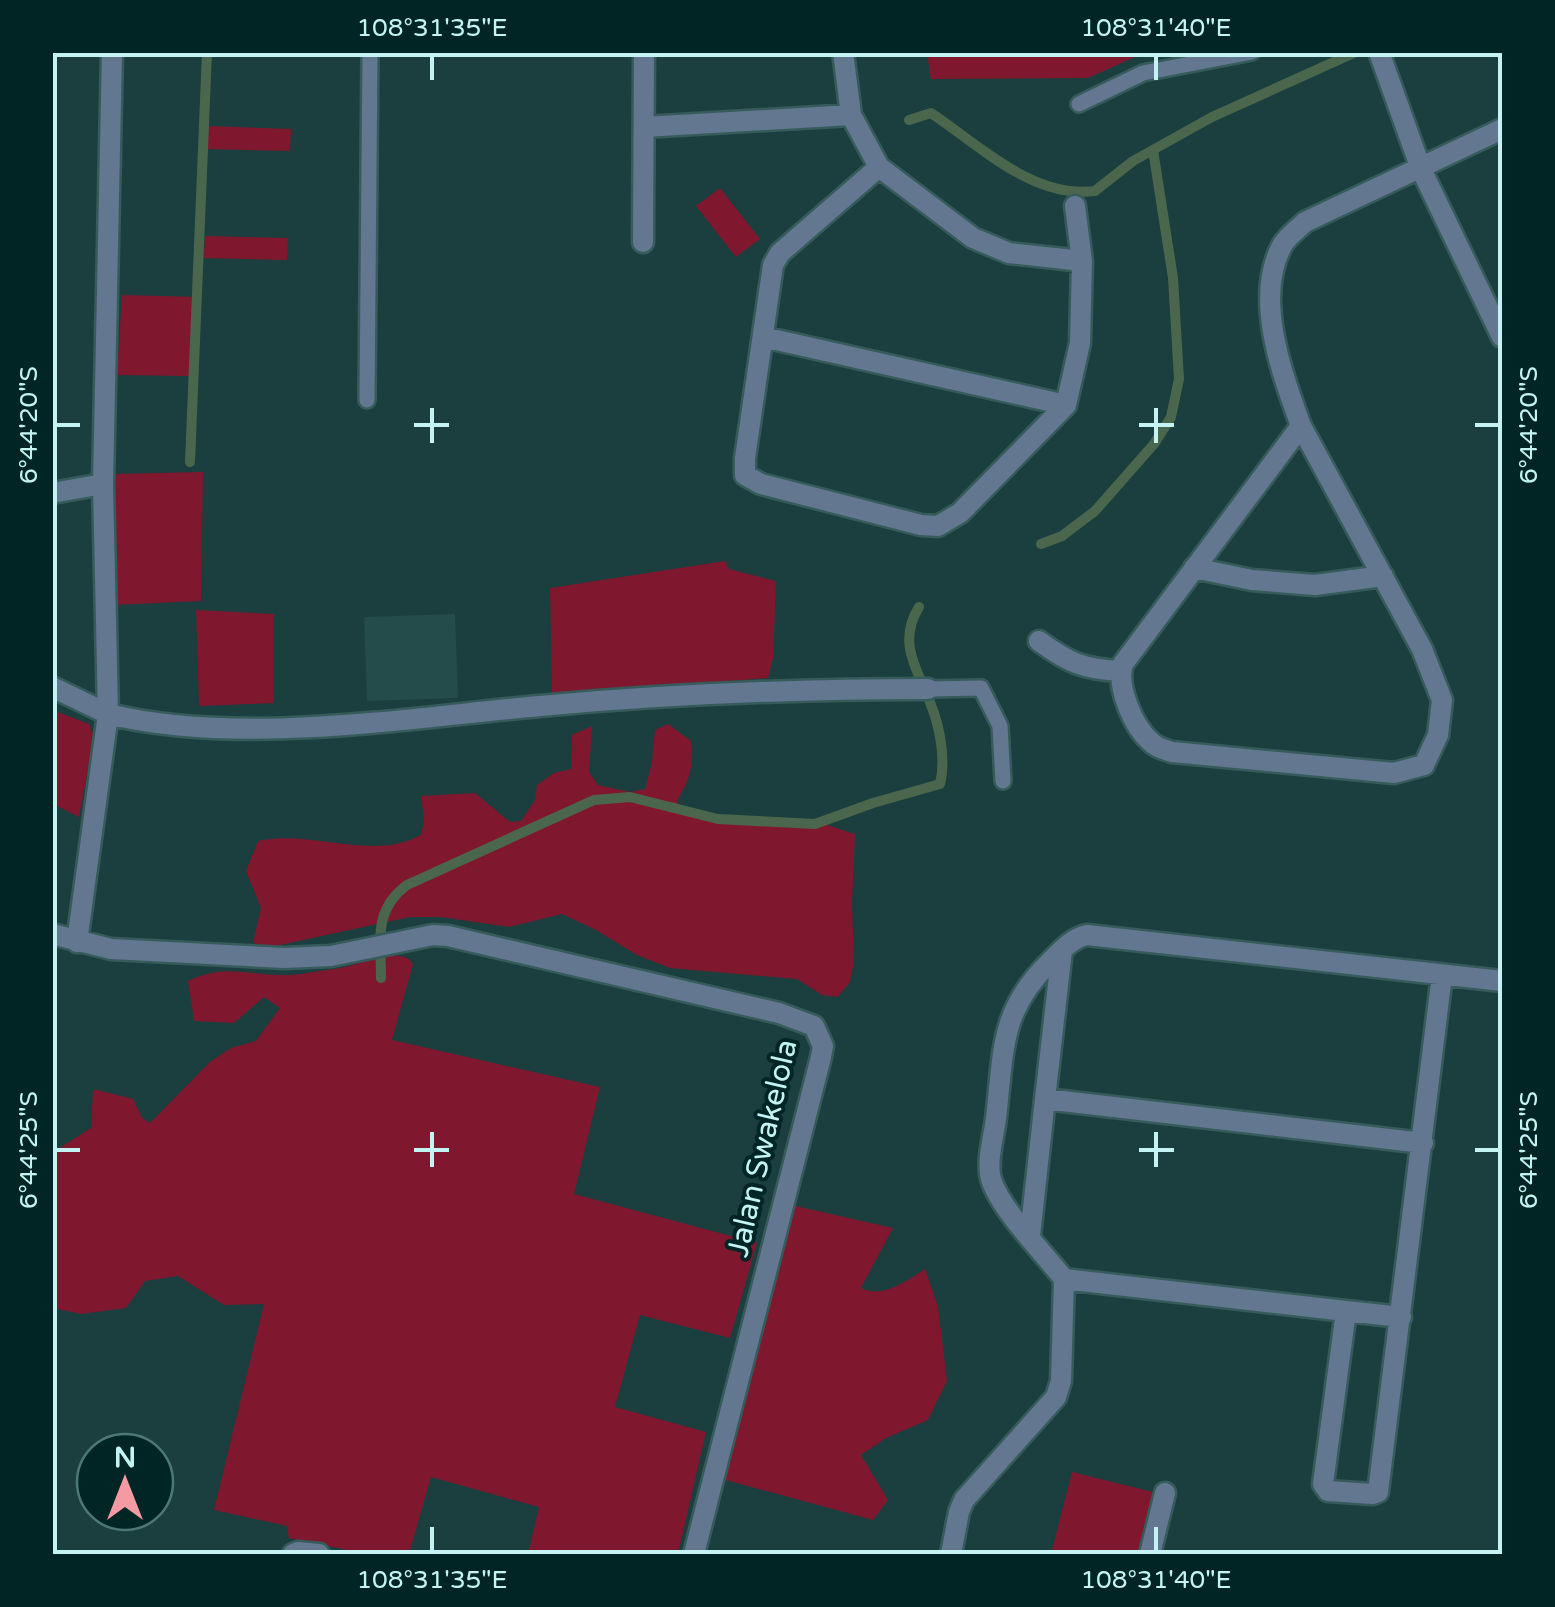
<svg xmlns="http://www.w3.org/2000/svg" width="1555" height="1607" font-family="'Varela Round',sans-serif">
	<rect width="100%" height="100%" fill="#1b3e3e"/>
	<path fill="#244c4b" d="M455 614 458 698 367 701 364 617Z"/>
	<path fill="#7f182f" d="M927 53V52L1144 53 1088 78 931 79Z
		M208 126 291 129 290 151 207 149Z
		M720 188 760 239 736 257 696 206Z
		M205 236 288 238 287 260 204 258Z
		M122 295 199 297 190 376 117 375Z
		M203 472 201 601 113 605V474Z
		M725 561 729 569 776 581 773 658 768 678 552 695 550 588Z
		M196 610 274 614V703L199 706Z
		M53 710 89 724 94 737 79 817 53 804Z
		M668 724 691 741C694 765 690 780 677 801 694 837 775 818 810 821 825 823 841 830 855 834L852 903 854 961 850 982 838 997 822 995 797 979 670 968 637 955 596 930 562 914 509 927 441 917H410L266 948 253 942 261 908 246 871 258 841C311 829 373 862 421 835L424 820 421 796 475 793 510 822 521 821 535 800 537 785 554 773 571 769 572 735 592 726 589 772 598 785 630 792 645 789 652 762 655 730Z
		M394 955 408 958 413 964 392 1040 600 1087 574 1194 757 1243 730 1338 640 1315 615 1407 706 1432 678 1554H528L539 1507 431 1477 409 1554H367L289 1538 287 1526 214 1510 264 1304 224 1305 178 1276 145 1281 126 1308 81 1314 53 1308V1159L58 1149 91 1128 93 1089 133 1099 142 1118 150 1123 210 1062 231 1048 256 1041 280 1008 264 997 234 1023 194 1021 188 981C225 964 242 974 279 975 297 976 316 971 334 969 354 967 373 956 394 955Z
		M791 1205 893 1228 861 1288C882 1299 907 1281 925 1269L938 1306 947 1381 928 1420 886 1438 861 1455 888 1500 873 1520 722 1479Z
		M1072 1472 1153 1492 1139 1554H1051Z"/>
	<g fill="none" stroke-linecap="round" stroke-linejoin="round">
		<path stroke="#4a674e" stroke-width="10" d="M909 120 931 113C979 145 1033 199 1095 191L1133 161 1212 117 1356 52
			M190 462 207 52
			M1041 544 1062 536 1095 511 1154 444 1171 417 1179 379 1173 278 1153 150
			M381 978C381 940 373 910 407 885L594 800 630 797 718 819 815 824 873 803 940 784C946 761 940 727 931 705 919 671 896 644 919 607"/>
		<defs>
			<path id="lane" d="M1079 104 1143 73 1252 52
				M367 400 370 52
				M928 689 981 688 1000 726 1003 781"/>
			<path id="street" d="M1379 52 1421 169 1502 337
				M851 115 879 167 973 238 1009 253 1082 261
				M644 127 851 115 843 52
				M879 167 780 253 773 265 745 458V475L761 484 921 525 938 526 960 513 1066 405
				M643 242 644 52
				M763 337 1066 405 1080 343 1082 261 1075 206
				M1301 426 1123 664C1116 686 1133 726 1150 741 1156 748 1164 749 1172 752L1394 773 1424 765 1438 735 1442 700 1422 649 1301 426C1282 374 1253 296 1283 244 1288 236 1298 229 1305 222L1502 129
				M103 484 108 714C241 746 405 718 540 706 670 694 799 689 928 689
				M52 493 103 484 112 52
				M1194 568 1252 580 1315 585 1383 576
				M1039 641C1069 663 1083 669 1120 671
				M52 687 108 714 77 942
				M52 934 111 949 284 958 331 956 433 935 448 936 779 1013 814 1026 823 1046 821 1057 694 1554
				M1045 1099 1062 950
				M1030 1236 1045 1099 1423 1143
				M1064 1279 1346 1311 1323 1484 1328 1491 1373 1494 1378 1492 1442 975
				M1346 1311 1401 1317
				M293 1554 298 1552 319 1554
				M951 1554 959 1512 964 1500 1056 1397 1061 1381 1064 1279C1043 1252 1000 1209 991 1179 986 1162 994 1136 996 1118 1004 1052 999 1011 1050 962 1061 951 1072 938 1087 935L1502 981
				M1150 1554 1165 1493"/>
		</defs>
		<use href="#lane" stroke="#365b5b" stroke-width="20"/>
		<use href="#street" stroke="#365b5b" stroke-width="25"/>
		<use href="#lane" stroke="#637790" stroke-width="15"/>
		<use href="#street" stroke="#637790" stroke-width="20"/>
	</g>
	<path fill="none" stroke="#c3f4f3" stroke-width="4" d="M432 55V80M1156 55V80M432 408V443M1156 408V443M55 425H80M414 425H449M1139 425H1174M1475 425H1500M432 1132V1167M1156 1132V1167M55 1150H80M414 1150H449M1139 1150H1174M1475 1150H1500M432 1527V1552M1156 1527V1552"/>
	<g text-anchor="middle" stroke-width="8" stroke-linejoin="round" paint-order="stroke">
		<g font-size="30" fill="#c3f4f3" stroke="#002524">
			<text transform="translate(762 1148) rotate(-77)" y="10">Jalan Swakelola</text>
		</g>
	</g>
	<rect width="1555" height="1607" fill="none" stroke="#002524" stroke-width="110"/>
	<g transform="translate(125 1482)"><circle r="48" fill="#002524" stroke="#4e7877" stroke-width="2.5"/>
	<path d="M0-8L18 38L0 25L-18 38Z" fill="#f49aa2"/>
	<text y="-15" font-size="28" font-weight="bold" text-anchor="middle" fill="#c3f4f3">N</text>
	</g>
	<rect x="55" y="55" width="1445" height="1497" fill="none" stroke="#c3f4f3" stroke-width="4"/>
	<g font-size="25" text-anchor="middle" fill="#c3f4f3">
		<text x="432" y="36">108°31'35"E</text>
		<text x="1156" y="36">108°31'40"E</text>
		<text transform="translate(28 425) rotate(-90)" y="9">6°44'20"S</text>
		<text transform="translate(1528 425) rotate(-90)" y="9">6°44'20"S</text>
		<text transform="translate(28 1150) rotate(-90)" y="9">6°44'25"S</text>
		<text transform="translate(1528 1150) rotate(-90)" y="9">6°44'25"S</text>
		<text x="432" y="1588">108°31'35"E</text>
		<text x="1156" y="1588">108°31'40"E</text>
	</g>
</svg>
